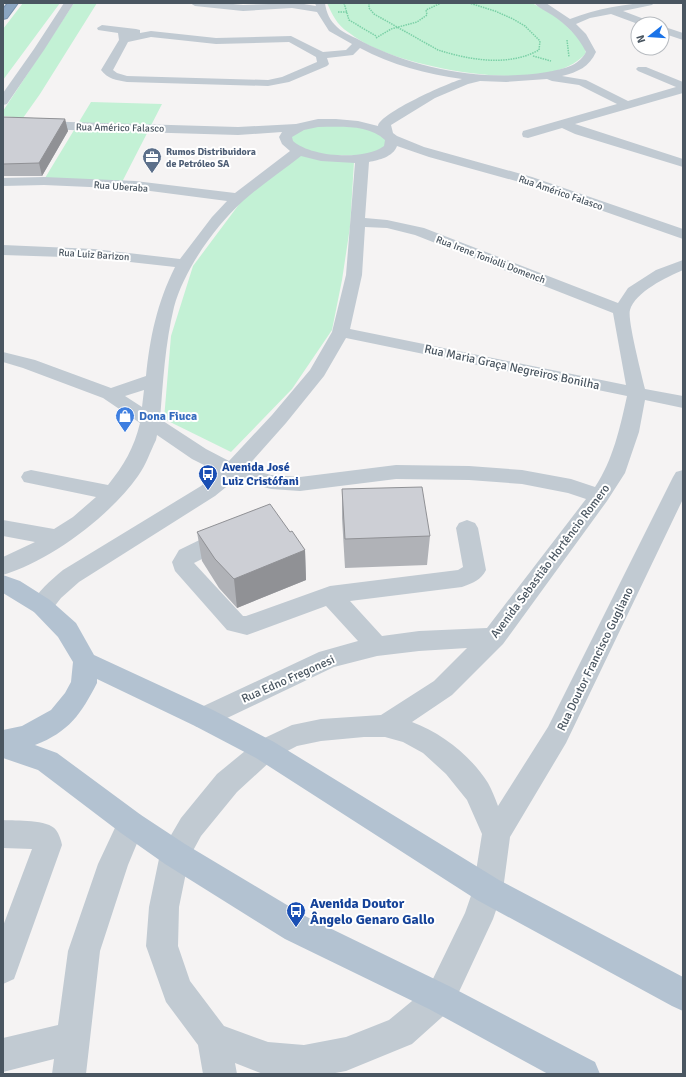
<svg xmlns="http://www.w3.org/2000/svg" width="686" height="1077" font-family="Signika,sans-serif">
	<rect width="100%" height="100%" fill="#f5f3f3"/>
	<path fill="#c3f1d5" d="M23 3H60L3 80V29Z
		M74 3H97L40 94 23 118 3 116V111Z
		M327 3H532L557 17 583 42 586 53C551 96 421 69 377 49 367 45 356 38 348 32 337 25 332 14 327 3Z
		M91 102 162 104 122 182 45 178Z
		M309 125 355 126 384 134 388 148 373 156 327 155 301 150 290 140 292 132Z
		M299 155 354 162 350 227 342 280 332 330 292 389 231 452 164 419 171 336 193 266 243 199Z"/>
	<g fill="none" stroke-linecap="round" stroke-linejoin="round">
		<defs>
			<path id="highway" d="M8 3H18L7 18 3 19V9Z"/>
		</defs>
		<use href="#highway" stroke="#7690ad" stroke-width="2"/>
		<path stroke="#7ad0a6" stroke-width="1.5" stroke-dasharray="1.5 1" stroke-linecap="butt" d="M344 3 349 20 376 36
			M369 3V8L374 14 438 50C470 60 508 67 539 50L540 41 525 26 513 19 495 11 469 3
			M338 12H347
			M376 38 391 29 417 22 427 15 426 10 441 3
			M567 40 569 57
			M533 56 551 61"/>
		<path fill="#c1cad2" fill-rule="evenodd" d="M64 3H74L44 50 7 104 3 105V93L34 49Z
			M190 3H223L243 5 298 3 316 6 315 3H325C326 12 330 21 337 27 344 34 355 37 363 42 418 70 486 82 547 72 562 69 578 67 586 52 578 36 567 25 552 15 546 11 539 8 534 3H546L570 19C596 9 626 3 654 3L652 5 623 11 652 22 653 24H638L611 14 590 18 576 24 586 34 596 52C589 67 578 72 562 76L586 80 628 101 676 87 638 71 636 69 638 67H646L683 82V93L575 124 683 159V167L575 134 562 128 528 138 523 137 522 134 523 131 617 104 579 85 552 81 547 79 506 82 480 81 468 84 435 98 391 125 393 133 397 136 424 147 532 177 683 229V239L523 183 429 157 397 146C393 157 379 160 369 162L365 218 387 220 424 228 618 303 628 288 656 270 683 260V270C667 277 635 292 630 310 627 319 642 376 645 389L683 396V408L645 400 639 432 625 473 607 501 503 644 452 695 412 722C442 733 471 756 488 783 492 790 495 798 498 806L548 727 673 477 676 472 683 470V499L566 743 510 837 503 890 493 919 451 1009 412 1044 346 1071 330 1074H263L235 1063 237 1074H203L198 1045 166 1002 146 946 149 907 160 854 181 818 217 774 256 742 292 725 321 719 381 715 434 681 467 648 419 651 377 656 334 667 204 729 195 726 191 718 195 710 319 652 358 641 326 606 247 635 227 630 175 571 172 562 179 550 218 531 226 529 234 531 237 537 234 543 194 563 243 616H246L330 586 458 570 463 567 456 528 459 523 467 520 475 523 478 528 486 570C481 580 473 583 462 587L350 601 382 636 419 631 487 628 586 499 568 493 522 484 469 480 396 479 300 491 271 489 236 479 215 496 79 582 61 598 50 612 42 615 34 612 30 606C38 591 50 581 63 570L201 486 218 472 192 459 157 435 156 440C150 452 146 465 138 476 110 516 50 561 3 575V557L35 542 3 536V520L54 529 73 517 96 497 24 482 21 477 24 472 31 470 108 485C124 465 134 448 140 423L103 398 23 368 3 362V352L35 360 111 388 146 376C150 337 157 303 175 267L94 258 3 255V245L94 249 180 259 212 217 227 201 135 189 44 185 3 186V178L44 177 135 181 235 193 290 151 282 144 279 137 282 132 238 135 3 128V120L238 127 296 124 318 119H336L358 121 378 126C380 113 448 83 462 79 427 74 391 65 360 48L353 55 327 58 329 64 327 66 289 82 268 86 127 82C116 80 108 79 101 70L119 40 118 33 98 30 97 28 102 25 136 29 140 30V33L151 31 216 38 291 36 323 52 346 50 352 44 329 31 317 12 292 8 243 11 195 6ZM151 37 216 44 289 42 316 57 317 62 282 77 268 80 127 76 117 73 113 70 128 42ZM318 127C340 127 368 124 385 140L384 146C364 161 311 157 293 141L292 137 304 130ZM301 156 321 161 355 163 346 275 332 332 310 370 272 415 229 461 206 449 160 419C163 382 165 344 174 307 184 270 215 226 243 201 261 185 282 171 301 156ZM365 227 387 228 415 235 613 313 626 385 350 329 362 275ZM346 338 627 396C620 428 613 460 595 487L571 479 522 470 469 466 396 465 300 477 271 475 246 468 286 423 324 376ZM144 390 142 407 125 396ZM364 737H385L403 742 423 753 446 774 467 800 482 834 473 890 465 913 429 987 389 1020 346 1037 304 1045 268 1042 224 1026 190 981 178 946 179 907 189 858 201 836 237 792 274 758 297 746 321 741Z
			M662 26 683 33V40L662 33Z
			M131 811 141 815 145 824 128 865 100 951 86 1074H52L54 1059 3 1072V1038L58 1025 68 951 98 864 121 815Z
			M3 820C16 821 48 819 56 830 59 834 61 840 62 845L14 979 3 984V926L32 849 3 848Z"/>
		<path fill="#b3c2d1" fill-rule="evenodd" d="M3 575 20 581 50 600 76 623 94 655 213 710 274 742 499 880 683 977V1011L672 1006 477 900 256 758 195 726 97 679V683C81 714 69 732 35 745L57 753 141 815 185 844 307 917 451 987 595 1062 600 1074H548L429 1009 285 939 165 864 121 833 38 770 3 758V730L22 726 51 710 65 693 71 682 73 662 58 637 34 612 3 593Z"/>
		<use href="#highway" fill="#8ba5c1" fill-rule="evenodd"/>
	</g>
	<path fill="#b0b2b7" d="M3 117 65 119 68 131 42 176H3Z
		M342 489 430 536 427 565 345 568 342 518Z
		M197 532H290L305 550 306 580 237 608 219 588 202 561Z"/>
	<path fill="#909195" d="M65 119 68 131 42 176 39 163Z
		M305 550 306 580 237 608 234 579Z"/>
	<path fill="#cdcfd5" stroke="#909195" d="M3 117 65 119 39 163 3 164Z
		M422 487 430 536 345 539 342 489Z
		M270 504 290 532 292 531 305 550 234 579 215 559 197 532Z"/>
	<defs>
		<symbol id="office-pin" viewBox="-11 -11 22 30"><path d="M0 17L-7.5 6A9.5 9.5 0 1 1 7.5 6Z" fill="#5c6f8a" stroke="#fff"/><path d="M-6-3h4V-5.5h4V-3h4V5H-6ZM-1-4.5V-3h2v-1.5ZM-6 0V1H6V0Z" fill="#fff"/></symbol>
		<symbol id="shop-pin" viewBox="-11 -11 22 30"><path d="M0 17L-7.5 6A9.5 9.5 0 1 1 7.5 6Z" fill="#3f7fe0" stroke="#fff"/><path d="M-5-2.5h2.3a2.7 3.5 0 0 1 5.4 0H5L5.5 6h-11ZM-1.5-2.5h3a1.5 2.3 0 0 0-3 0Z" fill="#fff"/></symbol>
		<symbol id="bus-pin" viewBox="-11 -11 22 30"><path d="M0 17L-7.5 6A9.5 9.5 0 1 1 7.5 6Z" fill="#1a4fb4" stroke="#fff"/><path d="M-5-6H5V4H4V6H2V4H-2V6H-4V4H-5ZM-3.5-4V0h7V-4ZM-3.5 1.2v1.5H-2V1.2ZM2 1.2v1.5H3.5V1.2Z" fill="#fff"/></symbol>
	</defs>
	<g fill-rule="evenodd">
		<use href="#office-pin" x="141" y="146" width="22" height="30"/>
		<use href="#shop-pin" x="114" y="405" width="22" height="30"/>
		<use href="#bus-pin" x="197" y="463" width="22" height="30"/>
		<use href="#bus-pin" x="285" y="900" width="22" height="30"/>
	</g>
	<g text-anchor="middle" stroke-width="4" stroke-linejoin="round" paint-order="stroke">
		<g font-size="10" fill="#4a5661" stroke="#fff">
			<text transform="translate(120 127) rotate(1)" y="4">Rua Américo Falasco</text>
			<text transform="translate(121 186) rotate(4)" y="4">Rua Uberaba</text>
			<text transform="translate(561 192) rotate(19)" y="4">Rua Américo Falasco</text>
			<text transform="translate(94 254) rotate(4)" y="4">Rua Luiz Barizon</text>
			<text transform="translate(491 259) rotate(21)" y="4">Rua Irene Toniolli Domench</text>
		</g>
		<g font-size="10" font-weight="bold" fill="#4e5e75" stroke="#fff" text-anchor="start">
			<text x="166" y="155">Rumos Distribuidora<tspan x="166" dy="12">de Petróleo SA</tspan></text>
		</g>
		<g font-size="12" fill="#4a5661" stroke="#fff">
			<text transform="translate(512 367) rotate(12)" y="4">Rua Maria Graça Negreiros Bonilha</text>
			<text transform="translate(550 561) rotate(-53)" y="4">Avenida Sebastião Hortêncio Romero</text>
			<text transform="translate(595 659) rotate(-64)" y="4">Rua Doutor Francisco Gugliano</text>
			<text transform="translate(288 679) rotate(-24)" y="4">Rua Edno Fregonesi</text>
		</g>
		<g font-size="12" font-weight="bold" fill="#366cbe" stroke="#fff" text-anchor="start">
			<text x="139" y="420">Dona Fiuca</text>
		</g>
		<g font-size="12" font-weight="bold" fill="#164399" stroke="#fff" text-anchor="start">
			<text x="222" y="471">Avenida José<tspan x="222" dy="14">Luiz Cristófani</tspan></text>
		</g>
		<g font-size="14" font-weight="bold" fill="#164399" stroke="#fff" text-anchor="start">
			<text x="310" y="908">Avenida Doutor<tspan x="310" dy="16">Ângelo Genaro Gallo</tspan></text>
		</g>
	</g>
	<rect width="686" height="1077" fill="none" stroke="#4a5661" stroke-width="8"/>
	<g transform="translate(650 36) rotate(253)"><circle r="19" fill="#ffffff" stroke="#b7bbc0"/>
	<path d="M0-3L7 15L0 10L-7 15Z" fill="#1a73e8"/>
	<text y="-6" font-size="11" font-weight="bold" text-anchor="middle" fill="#4a5661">N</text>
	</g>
</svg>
